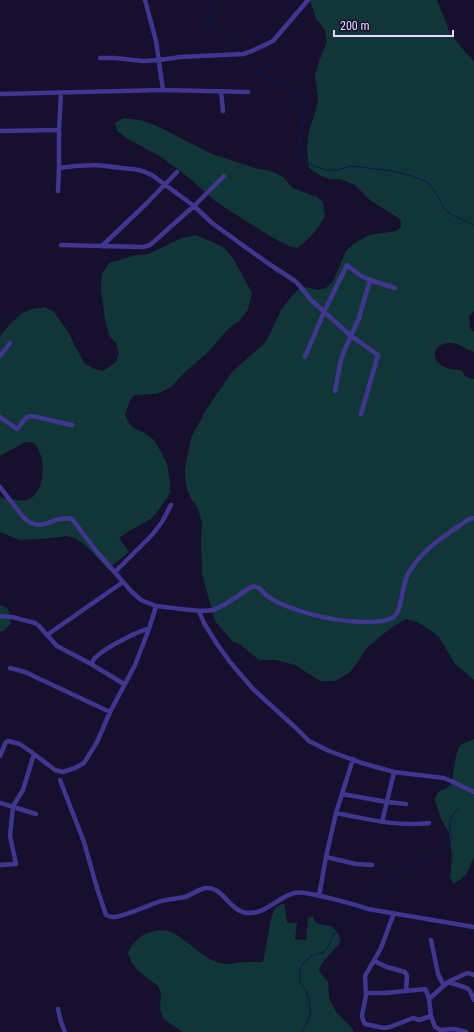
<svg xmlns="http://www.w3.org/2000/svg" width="474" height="1032" font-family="'Roboto Condensed',sans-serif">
	<rect width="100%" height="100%" fill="#160f2d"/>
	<path fill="#113637" d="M310 0H437L450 33 466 53 474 61V311L469 316 470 328 474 332V352C467 350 458 343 451 343 435 342 428 358 443 366 448 369 455 370 461 370L466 377 474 379V680L455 664 439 637 427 628 417 622 406 619 394 626 382 635 367 648 358 662 349 673 335 681H320L295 665 276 660H259L241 645 232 641 215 621 202 574 201 539 202 524 198 508 191 499 186 485 185 470 188 453 191 438 206 410 232 372 266 342 281 310 291 297 299 289 304 287 319 290 326 288 333 281 346 251 355 243 369 235 396 231 400 228 401 225 400 219 371 201 355 185 340 179H330L321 176 309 168 307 151 308 139 309 131 317 106 318 97 315 75 319 61 327 42 325 30 316 19Z
		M123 118 139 120 157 126 212 154 255 168 267 170 276 173 284 178 292 188 317 197 323 202 325 216C318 229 309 240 297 248L291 247 273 238 230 211 215 201 188 177 161 157 128 139 117 131 115 123Z
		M196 235 210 241 223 247 233 258 252 293 248 310 239 321 229 328 206 354 183 374 171 387 157 394 135 395 130 400 125 415 131 426 137 430 145 433 155 441 162 454 167 464 170 482V493L158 511 151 519 131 530 119 538 129 552 108 569 87 547 75 538 66 536 52 538 20 540 0 532V497L1 498C6 498 22 502 26 500 44 496 46 464 39 451 38 448 36 445 34 443L25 442 0 456V336L10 324 22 313 32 309 45 307 54 312 67 330 84 363 94 369 103 371 116 362 119 353 116 343 110 337 105 320 101 289 102 274 109 263 136 255 148 254 182 238Z
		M0 605 8 609 11 624 3 631H0Z
		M474 739V857L466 875 454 884 452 881 450 877 452 856 449 833 441 819 435 800 437 793 450 786 452 783 455 760 460 745Z
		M284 903 287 923H297L295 939 306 940 308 918 313 916 315 922C324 928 331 921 338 934 341 938 340 940 339 944L322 963 319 970 322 975 328 982 329 998 336 1012 352 1028 354 1032H183L163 1019 160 1008 161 993 158 986 138 971 132 963 128 953C132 944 138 937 147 933 153 931 161 929 168 931 184 936 199 956 217 962 226 966 235 963 244 962 250 962 257 962 263 962L271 919 275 908Z"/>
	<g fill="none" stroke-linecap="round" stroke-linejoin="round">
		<path stroke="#061b4f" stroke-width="1" d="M217 0C212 5 210 9 210 17 209 40 236 32 238 53
			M239 56 241 59 261 73 295 90 301 94 305 101V109L300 138 302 153 308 163 314 166 327 170H337L352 166 393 171 412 176 429 183 438 196 442 205 448 213 474 225
			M370 908 375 903 386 881 393 875 406 867H417L433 853 447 845 452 839 450 829V820L458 807
			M302 1032 310 1015V1005L306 990 300 981V969L304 962 311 956 324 952 328 947 333 936 340 927 344 919 358 911H366"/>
		<path stroke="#403690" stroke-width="4.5" d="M145 0 156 41 163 90
			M100 58H115L143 61 159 60 181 57 243 54 252 51 273 41 308 0
			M221 91 223 111
			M0 94 163 90 248 92
			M0 131 59 130
			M59 168 75 166 97 165 139 170 145 172 152 175 194 206 212 223 269 264 295 281 299 285 310 299 350 335 378 355 361 414
			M58 191 59 168V130L61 93
			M61 245 143 247 150 245 194 206 224 176
			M102 246 146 204 177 172
			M0 356 10 343
			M305 357 324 312 347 265 361 276 370 280 395 288
			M335 391 341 360 345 349 359 318 370 280
			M0 417 17 429 27 417 32 416 72 425
			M0 487 23 517C42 536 53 514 72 519L97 552 131 591 141 600 156 606 149 629 135 665 110 712 97 742 84 763 75 768 63 772 55 770 34 754 23 790 13 806 10 836 16 864 0 865
			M115 572 152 535 162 522 171 505
			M156 606C170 607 200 613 213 610 225 606 237 596 248 589 250 587 253 586 257 587 260 588 263 592 266 595 270 598 274 601 279 603 307 615 337 622 368 622 375 622 386 621 392 618 402 614 402 586 407 576 420 550 446 535 469 519L474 518
			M199 611 204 623 217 644 230 662 253 689 297 729 309 741 329 751 362 763 394 772 444 778 451 781 474 792
			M0 616 12 617 35 623 39 626 57 646 91 664 124 684
			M47 635 123 582
			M91 664C93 661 94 658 97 656 104 649 139 630 149 629
			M10 668 25 672 110 712
			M0 756 6 742 8 741 20 744 34 754
			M60 780 84 842 97 888 106 915C109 917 111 917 115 917 130 914 144 907 158 902 167 899 176 899 185 897 191 895 196 891 202 889 222 882 229 913 248 913 266 914 277 898 294 893 304 890 357 905 368 909L474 927
			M342 794 387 802 406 804
			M0 803 36 814
			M336 813C367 819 398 827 429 823
			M382 822 394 772
			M326 857 356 864 372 865
			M319 896 326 857 336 813 353 759
			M394 913 381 948 365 976 366 996 362 1015 363 1020 365 1024 384 1028 390 1027 413 1018 419 1020 431 1016
			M431 940 438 974 444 986
			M374 961 387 967 405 972 407 976 406 991
			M448 982 467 973 472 974 474 975
			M366 993H386L425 989 426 990 429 999
			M58 1009 61 1022 65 1032
			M466 1032 454 1029 440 1030 435 1027 431 1016 429 999 448 982 467 988 470 991 474 1000"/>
	</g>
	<path d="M334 30v6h119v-6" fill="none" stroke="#e2dbff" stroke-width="2"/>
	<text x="340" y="30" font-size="12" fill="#e2dbff" stroke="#160f2d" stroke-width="3" paint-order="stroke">200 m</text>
</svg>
